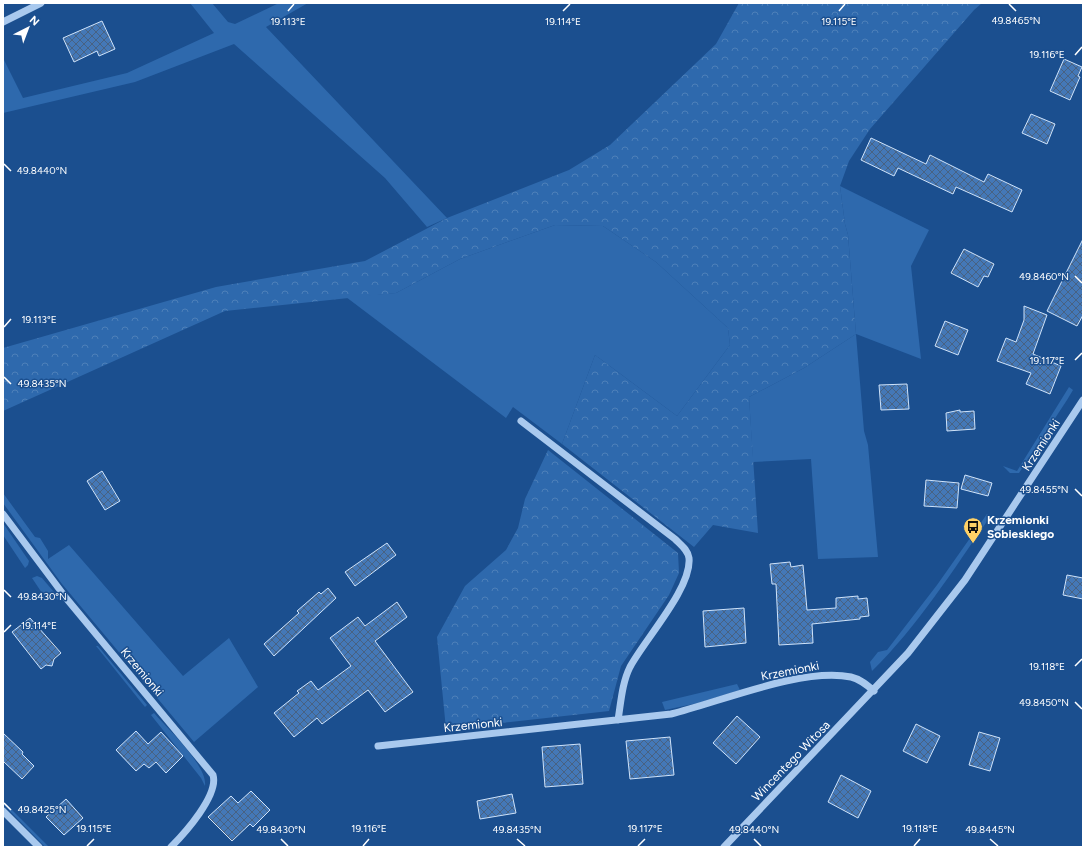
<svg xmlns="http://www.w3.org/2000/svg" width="1086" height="850" font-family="Figtree,sans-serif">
	<defs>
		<pattern id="forest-crowns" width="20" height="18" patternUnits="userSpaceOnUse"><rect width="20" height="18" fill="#2e69ad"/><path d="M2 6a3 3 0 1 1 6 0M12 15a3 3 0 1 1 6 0" fill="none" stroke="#4d80b9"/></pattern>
		<pattern id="building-cross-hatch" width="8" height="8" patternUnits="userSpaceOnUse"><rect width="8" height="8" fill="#4478b7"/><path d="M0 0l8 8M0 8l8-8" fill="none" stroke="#486282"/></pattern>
	</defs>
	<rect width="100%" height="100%" fill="#1b4f8f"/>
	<path fill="#2e69ad" d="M190 3H212L228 22 235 24 279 3H308L266 27 447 218 427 227 385 178 234 44 135 82 3 113V58L23 98 127 73 214 33Z
		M840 186 929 230 911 266 921 359 856 334 864 431 868 445 878 557 818 559 811 459 753 462 749 397 804 368 856 334 848 235 845 224Z
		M555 225 603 226 656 262 728 328 730 345 677 416 595 355 562 444 513 407 506 418 346 297 396 293 460 259Z
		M1069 387 1073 390 1067 400 1019 473H1010L1003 466 1017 471Z
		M3 493 35 537 40 538 48 551V559L69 545 183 676 229 638 258 687 194 742 62 584 3 503Z
		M987 514 990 517C953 570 918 626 872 671L870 662 878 652 887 650 937 585Z
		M3 523 29 561 28 565 25 568 3 535Z
		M37 576 42 578 59 598 58 600 54 596 46 599 32 578Z
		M96 646H98L147 705 145 707Z
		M737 684 740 690 698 703 665 710 662 702Z
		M154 713C167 728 208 766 205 786L201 778 151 715Z
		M3 801 49 847H45L3 804Z"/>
	<path fill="url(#forest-crowns)" d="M739 3H982L974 10 870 129 849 161 840 186 845 224 848 235 856 334 804 368 749 397 758 533 713 525 694 547 562 444 595 355 677 416 730 345 728 328 656 262 603 226 555 225 460 259 396 293 225 311 3 411V348L216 287 365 261 447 218 569 170 610 145 716 44Z
		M548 450 678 553 679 573 669 595 621 666 609 711 446 729 437 637 465 586 506 550 518 528 525 499Z"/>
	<path fill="url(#building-cross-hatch)" stroke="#cfe3fa" d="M102 21 115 49 99 56 97 51 74 62 63 38Z
		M1064 59 1082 67 1078 76 1080 77 1070 100 1050 91Z
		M1031 114 1055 124 1047 144 1022 133Z
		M871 138 926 164 930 155 984 182 988 174 1022 190 1012 212 956 187 953 194 898 168 894 176 861 160Z
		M1083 239V315L1077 326 1047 311Z
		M964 249 994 264 988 277 984 276 978 287 951 273Z
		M1024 306 1047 315 1033 354 1061 366 1050 394 1026 384 1031 373 997 361 1006 338 1016 342 1024 320Z
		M945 321 968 330 958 355 935 346Z
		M907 384 909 409 881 410 879 385Z
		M960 410V412L974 411 975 429 947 431 946 413Z
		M102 471 120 501 105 510 87 481Z
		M965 475 992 483 988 496 961 489Z
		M926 480 959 483 957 508 924 506Z
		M387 543 396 555 355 586 345 572Z
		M790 562 791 567 803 565 807 610 836 608V598L858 596V599L867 598 869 616 860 617V619L812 624 813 643 779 645 776 584H772L770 564Z
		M1067 575 1083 578V599L1063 595Z
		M328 588 336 598 274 656 264 644 299 613 297 611 319 592 321 594Z
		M397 602 407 617 375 641 413 692 385 712 368 690 322 724 317 718 294 737 274 713 299 693 297 691 311 681 318 690 351 666 330 638 358 617 365 626Z
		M744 608 746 643 705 647 703 611Z
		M30 618 61 653 54 659 52 666 46 665 41 669 12 632Z
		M737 716 760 737 736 764 713 743Z
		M916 724 940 736 927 763 903 751Z
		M136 731 148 744 161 732 183 756 166 773 156 762 149 768 144 764 136 771 116 750Z
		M979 732 1000 738 990 771 969 765Z
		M3 733 23 752 22 754 34 766 22 779 3 761Z
		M670 737 674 775 630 779 626 741Z
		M580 744 583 784 545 787 542 747Z
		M841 775 871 791 858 818 828 802Z
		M251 791 270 810 253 827 250 824 232 841 208 817 231 796 238 803Z
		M512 794 516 813 480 819 477 801Z
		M66 799 83 818 64 835 46 817Z"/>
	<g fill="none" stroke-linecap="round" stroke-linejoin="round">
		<path stroke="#a9c9ee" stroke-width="7" d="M3 22 41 3
			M521 421 675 539C681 545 688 550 689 558 692 588 645 639 630 667 622 683 621 702 618 720
			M3 514 66 598 213 775C219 795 185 833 171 847
			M378 746 671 714C720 702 802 667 851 677 860 679 867 685 874 691
			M3 811 39 847
			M724 847 908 653 965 580 1083 400"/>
	</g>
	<path fill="none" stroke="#fff" stroke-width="1.5" d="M1009 4 1016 11M288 11 294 4M563 11 570 4M839 11 845 4M1075 55 1082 47M4 164 11 171M1075 276 1082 283M4 327 11 319M1075 360 1082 353M4 377 11 384M1075 489 1082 496M4 590 11 597M4 632 11 625M1075 666 1082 659M1075 702 1082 709M4 803 11 810M281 839 288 846M517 839 525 846M754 839 761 846M990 839 998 846M87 846 94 839M363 846 369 839M638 846 645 839M914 846 920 839"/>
	<defs>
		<symbol id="bus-pin" viewBox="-11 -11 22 30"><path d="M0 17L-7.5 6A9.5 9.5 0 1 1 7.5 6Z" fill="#ffd166" stroke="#1b4f8f"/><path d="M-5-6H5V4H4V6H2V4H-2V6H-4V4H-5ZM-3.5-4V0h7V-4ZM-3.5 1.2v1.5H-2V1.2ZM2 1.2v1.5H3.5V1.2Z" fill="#111"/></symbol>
	</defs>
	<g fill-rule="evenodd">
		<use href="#bus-pin" x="962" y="516" width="22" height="30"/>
	</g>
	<g text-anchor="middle" stroke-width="3" stroke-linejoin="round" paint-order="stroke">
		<g font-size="12" fill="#fff" stroke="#1b4f8f">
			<text transform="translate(1041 445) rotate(-57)" y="4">Krzemionki</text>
			<text transform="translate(790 671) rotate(-11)" y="4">Krzemionki</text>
			<text transform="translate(142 672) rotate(50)" y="4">Krzemionki</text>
			<text transform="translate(473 725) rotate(-6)" y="4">Krzemionki</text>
			<text transform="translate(791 761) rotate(-46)" y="4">Wincentego Witosa</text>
		</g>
		<g font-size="12" font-weight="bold" fill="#fff" stroke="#1b4f8f" text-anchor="start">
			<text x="987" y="524">Krzemionki<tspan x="987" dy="14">Sobieskiego</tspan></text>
		</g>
	</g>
	<g font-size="10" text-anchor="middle" fill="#fff" stroke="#1b4f8f" stroke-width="3" stroke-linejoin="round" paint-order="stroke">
		<text x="1016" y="24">49.8465°N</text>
		<text x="288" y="25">19.113°E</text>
		<text x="563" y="25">19.114°E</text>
		<text x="839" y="25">19.115°E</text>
		<text x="1047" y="58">19.116°E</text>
		<text x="42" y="174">49.8440°N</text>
		<text x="1044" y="280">49.8460°N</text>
		<text x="39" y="323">19.113°E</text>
		<text x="1047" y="364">19.117°E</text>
		<text x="42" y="387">49.8435°N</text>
		<text x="1044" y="493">49.8455°N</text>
		<text x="42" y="600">49.8430°N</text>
		<text x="39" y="629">19.114°E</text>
		<text x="1047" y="670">19.118°E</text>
		<text x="1044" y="706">49.8450°N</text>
		<text x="42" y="813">49.8425°N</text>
		<text x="94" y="832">19.115°E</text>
		<text x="369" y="832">19.116°E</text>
		<text x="645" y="832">19.117°E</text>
		<text x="920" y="832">19.118°E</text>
		<text x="281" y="833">49.8430°N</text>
		<text x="517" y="833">49.8435°N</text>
		<text x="754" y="833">49.8440°N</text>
		<text x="990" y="833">49.8445°N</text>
	</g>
	<rect width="1086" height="850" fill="none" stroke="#ffffff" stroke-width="8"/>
	<g transform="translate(28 28) rotate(42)" stroke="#1b4f8f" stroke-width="3" paint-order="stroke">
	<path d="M0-3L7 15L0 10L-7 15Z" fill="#ffffff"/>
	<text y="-6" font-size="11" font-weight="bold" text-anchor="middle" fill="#ffffff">N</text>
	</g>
</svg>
